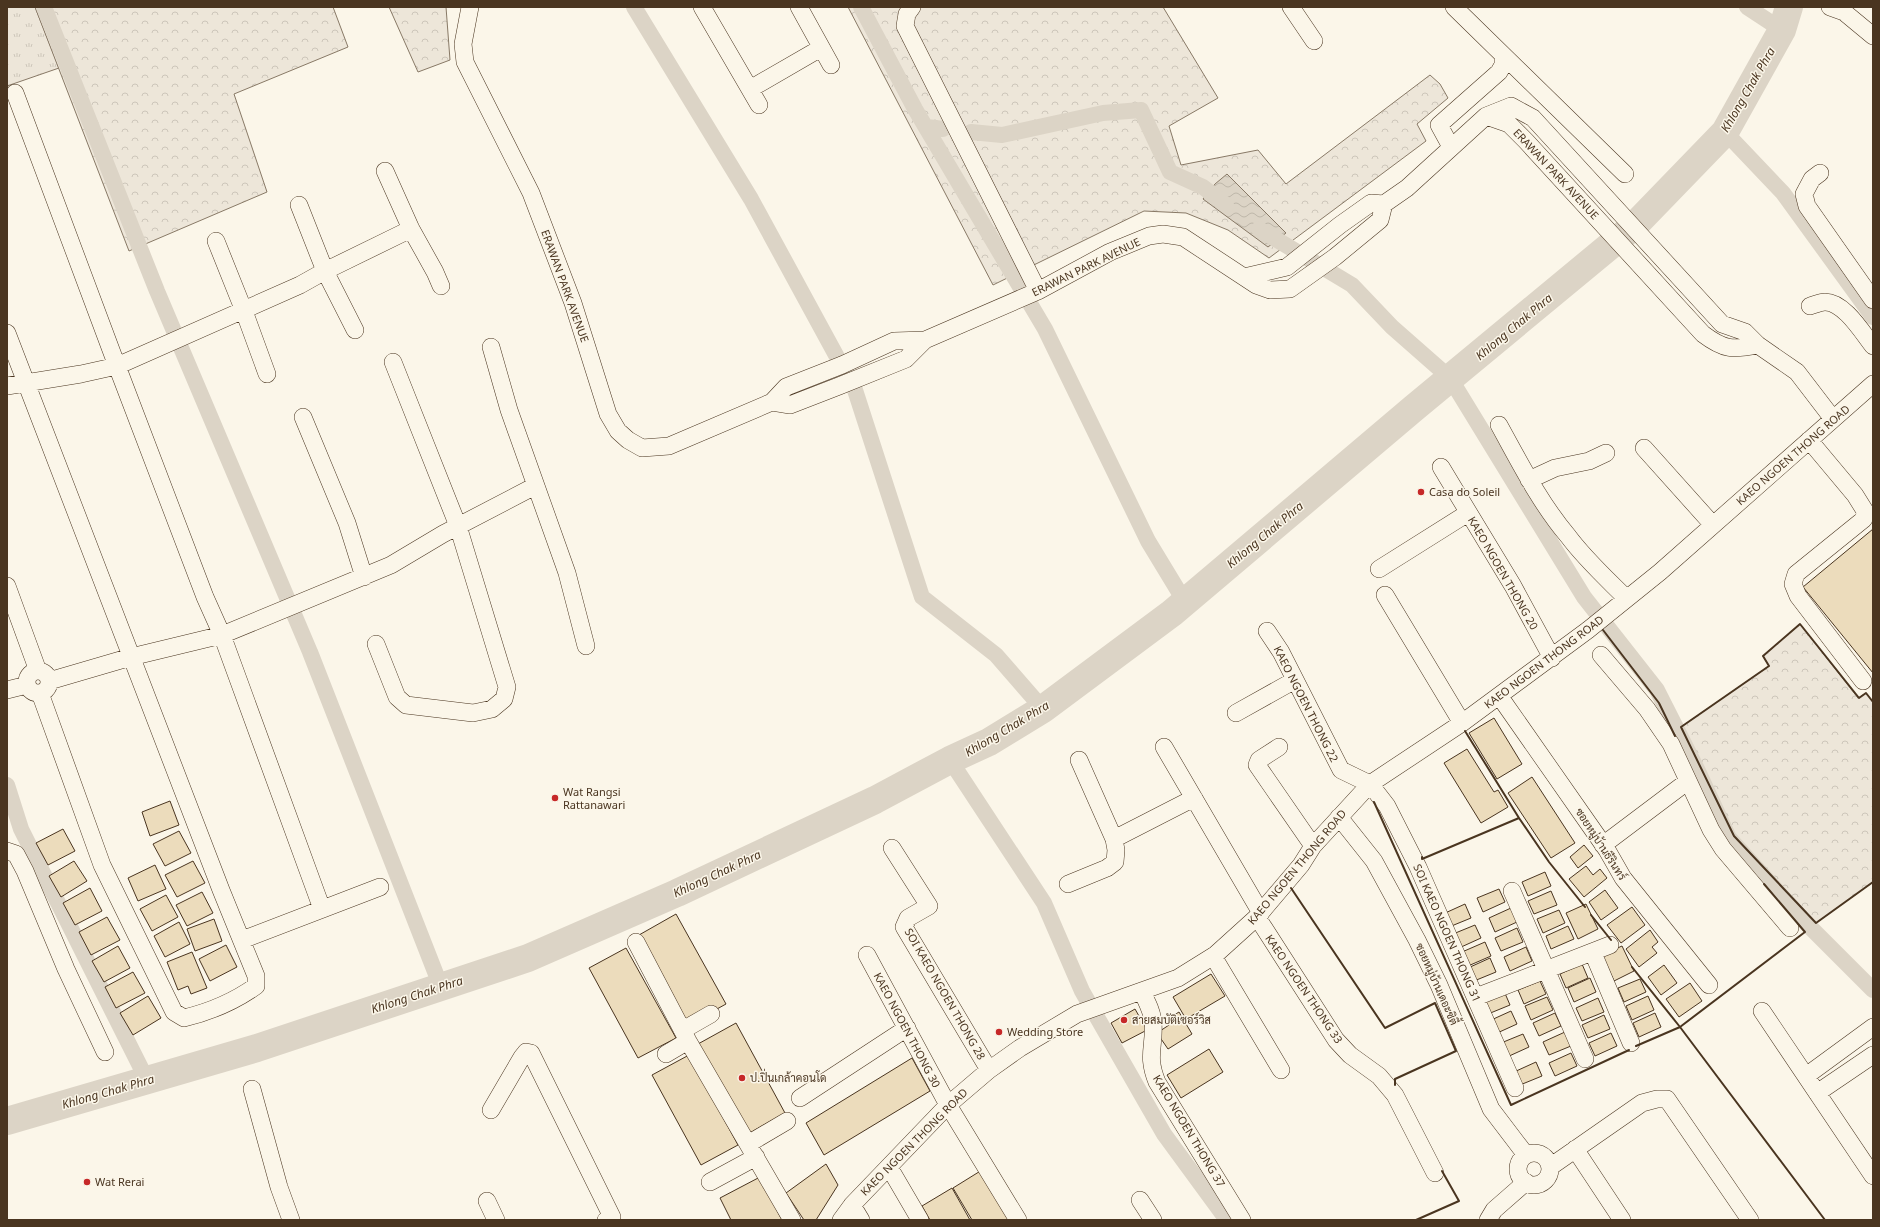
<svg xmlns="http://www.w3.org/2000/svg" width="1880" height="1227" font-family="'Noto Sans',Sarabun,sans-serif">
	<defs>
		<pattern id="grass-tufts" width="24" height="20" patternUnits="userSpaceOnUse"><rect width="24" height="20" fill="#ede6d9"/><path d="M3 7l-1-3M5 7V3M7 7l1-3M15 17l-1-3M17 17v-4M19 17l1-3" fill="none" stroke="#cdc6ba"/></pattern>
		<pattern id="forest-crowns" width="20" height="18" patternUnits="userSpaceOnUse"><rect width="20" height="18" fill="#ede6d9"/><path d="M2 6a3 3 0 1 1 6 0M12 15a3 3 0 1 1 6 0" fill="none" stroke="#cdc6ba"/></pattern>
		<pattern id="water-waves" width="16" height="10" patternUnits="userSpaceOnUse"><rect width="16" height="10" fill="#dcd4c6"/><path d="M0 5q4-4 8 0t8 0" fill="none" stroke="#beb7aa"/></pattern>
	</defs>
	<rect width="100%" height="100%" fill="#fbf6e9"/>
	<path fill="url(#grass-tufts)" stroke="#887966" d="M7 7H35L59 68 7 86Z"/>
	<path fill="url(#forest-crowns)" stroke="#887966" d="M35 7H333L348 47 234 94 267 192 129 251Z
		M389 7H446L450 60 418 72Z
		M848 7H1163L1218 98 1169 126 1181 165 1258 150 1286 184 1430 75 1440 84 1448 98 1417 124 1426 141 1269 258 1228 230 1186 213 1144 211 993 285Z
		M1800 624 1858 698 1866 693 1873 702V882L1816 923 1734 836 1681 727 1769 666 1763 656Z"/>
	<path fill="url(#water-waves)" stroke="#887966" d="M1227 174 1286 233 1268 247 1203 199 1215 184Z"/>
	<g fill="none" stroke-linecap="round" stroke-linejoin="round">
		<path stroke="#dcd4c6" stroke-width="16" d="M44 7 157 291 310 652 441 987
			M634 7 751 199 855 390 922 597 996 655 1043 709
			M861 7 915 109 1045 329 1148 541 1185 602
			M1747 7 1782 30
			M927 127 943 129
			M971 132 1002 135 1103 113 1141 110 1170 172 1203 187 1226 205
			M1725 132 1783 193 1873 317
			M1259 229 1352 285 1392 327 1450 378 1584 597 1657 690 1698 771 1729 838 1809 926 1873 990
			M950 760 1044 903 1082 991 1164 1134 1227 1220
			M7 785 21 829 147 1080"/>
		<path stroke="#dcd4c6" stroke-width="28" d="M7 1121 257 1048 528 958 677 893 875 800 950 760 989 742 1043 709 1172 613 1414 408 1635 225 1725 132 1782 30 1789 7"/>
	</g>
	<path fill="#ecdcbc" stroke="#4a3520" d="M1873 529V673L1803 587Z
		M1494 718 1522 764 1497 779 1469 733Z
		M1467 749 1494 792 1498 790 1508 807 1481 823 1444 763Z
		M1532 777 1575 843 1551 858 1508 793Z
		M170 801 179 825 150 836 142 812Z
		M63 829 75 851 48 865 36 843Z
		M179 831 191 853 165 866 153 844Z
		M1584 845 1593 856 1578 868 1570 857Z
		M74 861 87 881 61 897 49 876Z
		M193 861 205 883 177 897 165 875Z
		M155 865 166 889 138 901 128 878Z
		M1586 866 1593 875 1600 869 1607 878 1584 897 1569 879Z
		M1545 872 1551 886 1528 896 1522 882Z
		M90 888 102 911 75 925 63 903Z
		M1499 889 1505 902 1483 912 1477 898Z
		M1605 890 1618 908 1601 920 1589 902Z
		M1551 891 1557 905 1534 914 1528 901Z
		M202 892 213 913 187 926 176 905Z
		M166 895 178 917 152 931 140 909Z
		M1465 904 1471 918 1449 927 1443 914Z
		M1586 904 1598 929 1578 939 1566 913Z
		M1632 907 1645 925 1621 943 1607 925Z
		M1511 908 1517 922 1495 932 1489 918Z
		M1559 910 1565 923 1543 933 1537 919Z
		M676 914 726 1004 688 1025 639 935Z
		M107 917 120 940 91 955 79 932Z
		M214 919 222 941 195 951 187 929Z
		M179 922 190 944 165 957 154 936Z
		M1475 925 1481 938 1459 948 1453 934Z
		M1568 926 1574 939 1551 949 1546 936Z
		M1517 928 1523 942 1501 951 1495 938Z
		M1650 930 1658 942 1652 947 1657 953 1639 967 1626 949Z
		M1485 942 1491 956 1468 966 1462 952Z
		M226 945 237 967 210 981 199 959Z
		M118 946 130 968 104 982 92 961Z
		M1622 946 1634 971 1614 981 1602 955Z
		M1526 947 1532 961 1510 971 1504 957Z
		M626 948 676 1038 638 1058 589 968Z
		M192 952 207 988 191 994 188 986 178 990 167 962Z
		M1490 958 1496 972 1474 981 1468 968Z
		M1582 964 1588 978 1566 988 1560 974Z
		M1664 965 1677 983 1661 995 1648 977Z
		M133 972 145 993 116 1008 105 987Z
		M1211 974 1225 996 1186 1019 1173 997Z
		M1590 978 1596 992 1574 1002 1568 988Z
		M1640 979 1646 992 1624 1002 1618 988Z
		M1540 981 1546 994 1524 1004 1518 990Z
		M1690 983 1702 1001 1679 1017 1666 999Z
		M1504 991 1510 1005 1488 1014 1482 1001Z
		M148 996 161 1018 133 1035 120 1013Z
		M1648 996 1654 1010 1632 1020 1626 1006Z
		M1547 997 1553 1010 1531 1020 1525 1006Z
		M1598 998 1604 1012 1582 1021 1576 1008Z
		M1135 1009 1147 1030 1122 1043 1111 1023Z
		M1511 1011 1517 1024 1495 1034 1489 1021Z
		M1179 1012 1192 1034 1168 1049 1157 1033 1169 1025 1166 1020Z
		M1555 1013 1561 1026 1539 1036 1533 1023Z
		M1655 1013 1661 1027 1639 1037 1633 1023Z
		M1604 1015 1610 1029 1588 1038 1582 1025Z
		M736 1023 785 1113 748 1134 698 1044Z
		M1565 1032 1571 1046 1549 1055 1543 1042Z
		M1611 1033 1617 1046 1595 1056 1589 1043Z
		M1523 1034 1529 1047 1507 1057 1501 1043Z
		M1209 1049 1223 1072 1181 1098 1167 1075Z
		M1571 1053 1577 1066 1555 1076 1549 1063Z
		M689 1055 738 1145 701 1165 652 1075Z
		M912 1058 930 1091 824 1155 806 1123Z
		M1536 1062 1542 1076 1520 1085 1514 1072Z
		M826 1164 838 1185 816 1220H804L786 1193Z
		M982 1170 1012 1220H972L953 1188Z
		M760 1177 782 1220H731L720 1198Z
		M952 1188 970 1220H930L922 1206Z"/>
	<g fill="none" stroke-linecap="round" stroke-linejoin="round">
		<defs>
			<path id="minor" d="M470 7 463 44 465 62 531 193 573 303 608 414 618 431 628 440 642 448 669 446 772 402 786 387 842 365 894 341 925 340 1038 291 1110 252 1149 236 1163 234 1183 237 1256 285 1270 290 1290 289 1335 257 1380 220 1384 204
				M702 7 759 105
				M799 7 831 65
				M912 7 907 14 905 26 1038 291
				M1291 7 1314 41
				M1454 7 1625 174
				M1830 7 1844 12 1873 36
				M750 89 821 48
				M15 93 117 366 205 597 222 635 322 909
				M1486 116 1509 124 1526 141 1703 334C1724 350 1733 350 1758 345
				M1451 147 1439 125 1499 72 1503 65V55
				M385 171 411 229 435 272 441 286
				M1820 173 1812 179 1804 194 1807 206 1873 300
				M299 205 325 271 355 330
				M216 241 244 311 267 374
				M1244 277 1287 267 1340 225 1371 203 1384 204 1407 188 1486 116 1511 106 1533 118 1722 324 1745 332 1758 345 1797 372 1833 419
				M1810 306C1814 305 1820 302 1825 302 1844 302 1862 332 1873 346
				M7 333 221 890 256 976V986C235 1001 209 1012 184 1018L174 1012 102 865 40 693
				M491 347 509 410 567 573 586 646
				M7 386 81 374 117 366 300 285 325 271 411 229
				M772 402 790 405 839 386 906 359 925 340
				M303 417 347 523 364 577
				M1499 425C1520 463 1540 503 1568 536 1585 559 1606 578 1626 598
				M1809 440 1855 495 1865 511 1864 519 1796 574 1793 584 1798 596 1863 681
				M1644 448 1713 525
				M1441 467 1513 586 1552 658
				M1529 480 1555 468 1589 461 1606 453
				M1379 569 1468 513
				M7 586 38 671
				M1385 595 1462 723
				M1267 631 1281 652 1341 770 1370 784 1387 806 1418 867 1515 1088
				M376 644 397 697 406 705 473 713 492 709 504 699 507 687 458 526 393 362
				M1601 655 1647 709 1671 744 1711 830 1723 849 1790 928
				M27 682a11 11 0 1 1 22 0a11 11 0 1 1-22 0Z
				M49 681 131 657 222 635 391 565 443 534 535 486
				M7 690 27 685
				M1500 697 1607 850 1623 878 1709 985
				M1236 713 1295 680
				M1164 747 1261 913
				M1279 747 1259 760 1257 765 1313 846
				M1339 817 1374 861 1417 940 1439 985 1491 1109 1526 1155
				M1114 839 1194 798
				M1603 845 1688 781
				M892 848 929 906 908 918 904 927 989 1070
				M7 851 16 854 25 871 66 969 105 1052
				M1068 884 1107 868 1115 862 1116 850 1114 839 1079 760
				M1512 891 1585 1059
				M1257 917 1336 1040 1350 1055 1379 1076 1395 1095 1435 1173
				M242 940 380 887
				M636 942 688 1041 792 1220
				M1593 953 1631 1043
				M867 955 948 1105 1018 1220
				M1213 956 1281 1070
				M1142 992C1147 1002 1152 1011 1153 1022 1155 1047 1146 1055 1157 1082L1242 1220
				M1476 997 1610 945
				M1762 1011 1873 1176
				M683 1030 711 1014
				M666 1054 688 1041
				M1806 1076 1873 1027
				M252 1089 279 1187 291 1220
				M1817 1093 1873 1055
				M800 1098 907 1028
				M491 1110 522 1057 526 1052 531 1053 612 1217 606 1220
				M748 1144 787 1121
				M1575 1149 1622 1220
				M1518 1169a16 16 0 1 1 32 0a16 16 0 1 1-32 0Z
				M889 1167 920 1220
				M1550 1167 1642 1103 1657 1099H1667L1750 1220
				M710 1182 756 1157
				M1140 1200 1153 1220
				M487 1201 496 1220
				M852 1205 861 1220
				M841 1220 852 1205 948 1105 989 1070 1020 1048 1077 1014 1178 978 1215 955 1257 917 1301 865 1313 846 1370 784 1462 723 1588 630 1660 572 1873 384
				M1488 1220 1494 1210 1526 1182"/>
		</defs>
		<use href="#minor" stroke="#4a3520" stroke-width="18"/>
		<use href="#minor" stroke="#fbf6e9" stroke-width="17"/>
		<path stroke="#4a3520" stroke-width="2" d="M1603 630 1659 703 1675 736
			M1873 702 1866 693 1859 698 1800 624 1763 656 1769 666 1681 727 1734 836 1816 923 1873 882
			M1465 731 1519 818
			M1374 802 1511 1105 1629 1050
			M1422 857V859L1519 818 1549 862 1585 907
			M1291 888 1385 1028 1435 1003 1456 1051 1395 1079V1085
			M1591 915 1611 940
			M1632 967 1680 1027 1805 932 1764 884
			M1636 1046 1680 1027 1825 1220
			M1416 1220 1459 1201 1442 1171"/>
	</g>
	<g fill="#c62828" stroke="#fbf6e9" stroke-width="1.5">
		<circle cx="1421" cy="492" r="4"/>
		<circle cx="555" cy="798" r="4"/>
		<circle cx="1124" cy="1020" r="4"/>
		<circle cx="999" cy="1032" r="4"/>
		<circle cx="742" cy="1078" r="4"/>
		<circle cx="87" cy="1182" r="4"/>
	</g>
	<g text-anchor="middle" stroke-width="3" stroke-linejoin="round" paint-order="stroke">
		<g font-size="11" fill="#4a3520" stroke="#fbf6e9">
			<text transform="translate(1556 174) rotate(47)" y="4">ERAWAN PARK AVENUE</text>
			<text transform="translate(1086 267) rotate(-26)" y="4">ERAWAN PARK AVENUE</text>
			<text transform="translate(565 286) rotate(70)" y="4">ERAWAN PARK AVENUE</text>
			<text transform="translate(1793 455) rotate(-41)" y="4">KAEO NGOEN THONG ROAD</text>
			<text transform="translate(1503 573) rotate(60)" y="4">KAEO NGOEN THONG 20</text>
			<text transform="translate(1544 662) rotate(-37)" y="4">KAEO NGOEN THONG ROAD</text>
			<text transform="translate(1306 704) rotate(63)" y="4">KAEO NGOEN THONG 22</text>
			<text transform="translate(1601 844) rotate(57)" y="4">ซอยหมู่บ้านธีรินทร์</text>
			<text transform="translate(1297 867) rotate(-50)" y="4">KAEO NGOEN THONG ROAD</text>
			<text transform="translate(1447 933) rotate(66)" y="4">SOI KAEO NGOEN THONG 31</text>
			<text transform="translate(1437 984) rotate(66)" y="4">ซอยหมู่บ้านเดอะซิตี้</text>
			<text transform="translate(1304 989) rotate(56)" y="4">KAEO NGOEN THONG 33</text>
			<text transform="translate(945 994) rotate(60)" y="4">SOI KAEO NGOEN THONG 28</text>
			<text transform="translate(907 1030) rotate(62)" y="4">KAEO NGOEN THONG 30</text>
			<text transform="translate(1189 1131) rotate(59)" y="4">KAEO NGOEN THONG 37</text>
			<text transform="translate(914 1142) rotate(-45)" y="4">KAEO NGOEN THONG ROAD</text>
		</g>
		<g font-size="11" fill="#4a3520" stroke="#fbf6e9" text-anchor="start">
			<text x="1429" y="496">Casa do Soleil</text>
			<text x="563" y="796">Wat Rangsi<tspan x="563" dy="13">Rattanawari</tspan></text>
			<text x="1132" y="1024">สายสมบัติเซอร์วิส</text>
			<text x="1007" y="1036">Wedding Store</text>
			<text x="750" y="1082">ป.ปิ่นเกล้าคอนโด</text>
			<text x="95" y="1186">Wat Rerai</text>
		</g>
		<g font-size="12" font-style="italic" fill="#4a3520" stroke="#fbf6e9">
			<text transform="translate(1748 90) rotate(-60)" y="4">Khlong Chak Phra</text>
			<text transform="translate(1514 327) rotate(-40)" y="4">Khlong Chak Phra</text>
			<text transform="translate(1265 535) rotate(-40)" y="4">Khlong Chak Phra</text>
			<text transform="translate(1007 729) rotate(-31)" y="4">Khlong Chak Phra</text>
			<text transform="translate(717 874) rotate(-25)" y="4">Khlong Chak Phra</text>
			<text transform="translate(417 995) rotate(-18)" y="4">Khlong Chak Phra</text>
			<text transform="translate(108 1092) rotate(-16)" y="4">Khlong Chak Phra</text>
		</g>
	</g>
	<rect width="1880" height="1227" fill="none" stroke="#4a3520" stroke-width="16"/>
</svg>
